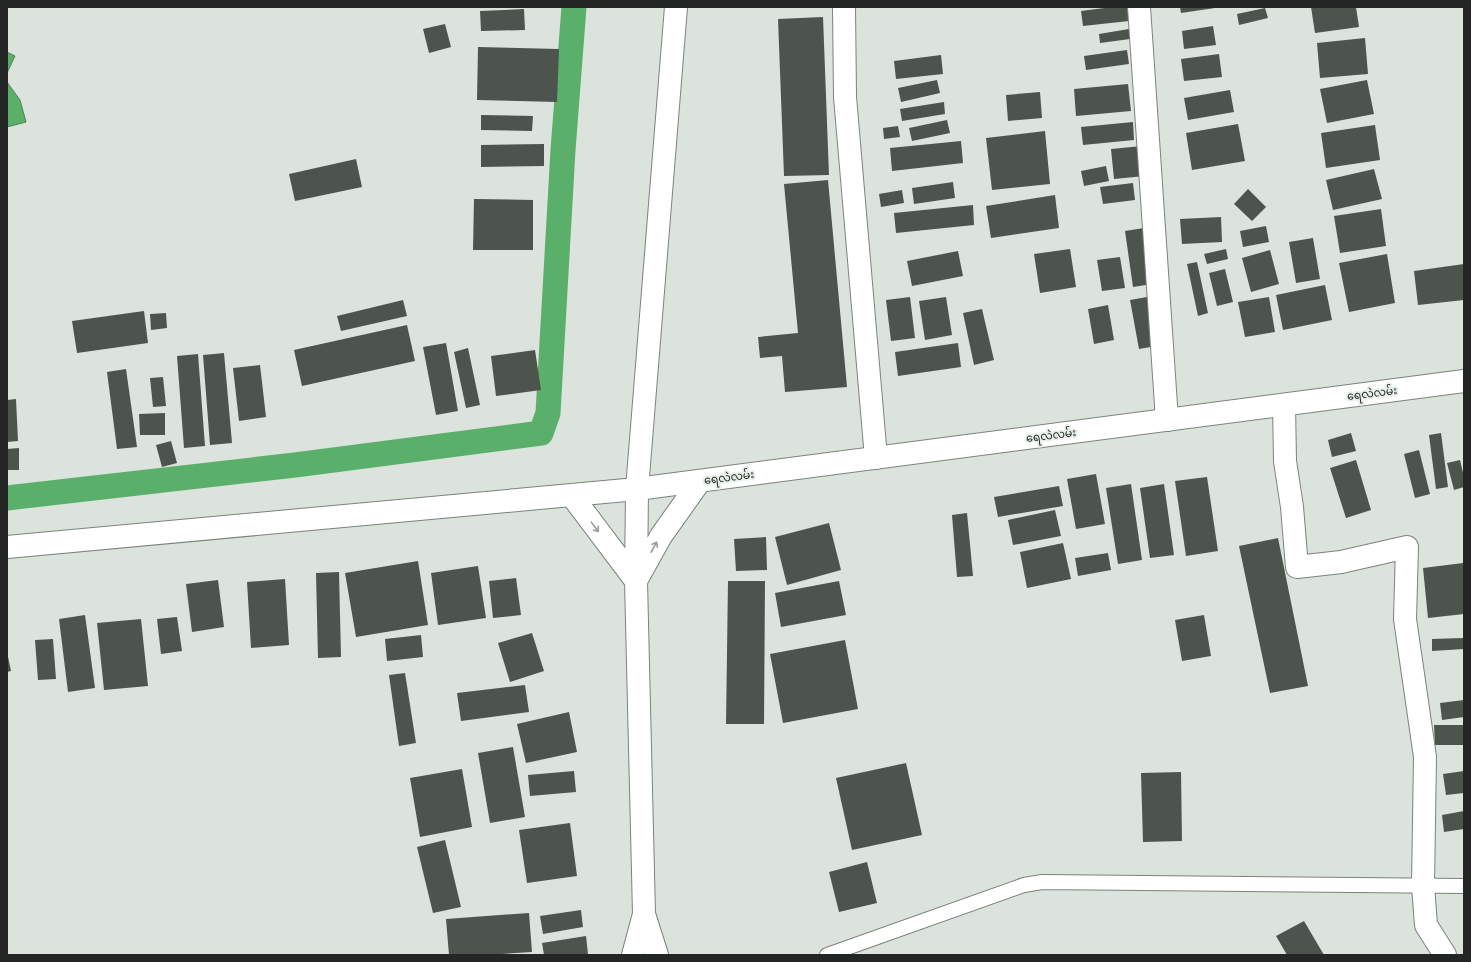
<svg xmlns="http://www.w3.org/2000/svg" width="1471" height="962" font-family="'Fira Sans','Noto Sans Myanmar',sans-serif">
	<rect width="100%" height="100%" fill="#dbe3dc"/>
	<path fill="#5aaf6b" stroke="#4a8656" d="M7 52 15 56 7 73Z
		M7 82 20 100 26 122 7 127Z"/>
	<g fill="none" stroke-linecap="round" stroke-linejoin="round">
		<path stroke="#5aaf6b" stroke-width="25" d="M7 498 295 465 541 433 548 413 563 150 574 7"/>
	</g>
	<path fill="#4d544e" d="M1112 7H1127L1129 21 1083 26 1081 11Z
		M1180 7H1214L1215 8 1181 13Z
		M1311 7H1356L1359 27 1315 33Z
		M1265 8 1268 18 1239 25 1237 14Z
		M524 9 525 30 481 31 480 11Z
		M823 17 829 175 784 176 778 19Z
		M445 24 451 47 429 53 423 29Z
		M1213 26 1216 45 1184 49 1182 31Z
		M1129 29 1130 39 1100 43 1099 34Z
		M1365 38 1368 74 1320 78 1317 43Z
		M478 47 559 49 557 102 477 100Z
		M1127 50 1129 64 1086 70 1084 56Z
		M1219 54 1222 77 1184 81 1181 59Z
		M941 55 943 74 896 79 894 61Z
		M937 80 940 93 901 102 898 88Z
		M1367 80 1374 114 1327 123 1320 89Z
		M1128 84 1131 111 1076 116 1074 89Z
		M1230 90 1234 112 1188 120 1184 98Z
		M1040 92 1042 118 1008 121 1006 95Z
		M944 102 945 114 902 121 900 109Z
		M481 115 533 116 532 131 481 130Z
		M947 120 950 133 912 141 909 128Z
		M1133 122 1134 140 1083 145 1081 127Z
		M1238 124 1245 161 1192 170 1186 133Z
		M1375 125 1380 160 1326 168 1321 133Z
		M898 126 900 137 884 139 883 128Z
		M1045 131 1050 184 992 190 986 138Z
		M961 141 963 163 892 171 890 148Z
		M544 144V166L481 167V145Z
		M1142 146 1145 176 1114 179 1111 149Z
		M356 159 362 187 295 201 289 174Z
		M1106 166 1109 181 1084 186 1081 171Z
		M1374 169 1382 199 1333 210 1326 180Z
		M828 180 847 387 785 392 782 356 760 358 758 337 798 333 784 184Z
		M953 182 955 198 914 204 912 188Z
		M1133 183 1135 200 1103 204 1100 187Z
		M1248 189 1266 207 1252 221 1234 204Z
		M902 190 904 203 881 207 879 194Z
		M1055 195 1059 228 991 238 986 206Z
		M474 199 533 200V250H473Z
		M973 205 974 225 896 233 894 213Z
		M1381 209 1386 246 1340 253 1334 216Z
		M1221 217 1222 242 1182 244 1180 219Z
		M1266 226 1269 242 1243 247 1240 231Z
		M1144 228 1152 284 1133 287 1125 231Z
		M1313 238 1320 279 1296 283 1289 242Z
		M1070 249 1076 287 1040 293 1034 254Z
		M1226 249 1228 259 1207 264 1204 254Z
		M1270 250 1279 284 1251 292 1242 258Z
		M958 251 963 276 912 286 907 261Z
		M1387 254 1395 303 1349 312 1339 263Z
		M1120 257 1125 288 1102 291 1097 260Z
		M1197 262 1208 313 1198 316 1187 264Z
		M1464 264V300L1418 305 1414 271Z
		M1225 269 1233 302 1217 306 1209 273Z
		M1325 285 1332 320 1283 330 1276 295Z
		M910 297 915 338 891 341 886 300Z
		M946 297 952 335 925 340 919 301Z
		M1147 297 1156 346 1139 349 1130 300Z
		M1269 297 1275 332 1245 337 1238 302Z
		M403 300 407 316 341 331 337 316Z
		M1108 305 1114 340 1094 344 1088 309Z
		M982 309 994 360 974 365 963 313Z
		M144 311 148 343 77 353 72 321Z
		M166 313 167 328 151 330 150 314Z
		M407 325 415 361 302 386 294 350Z
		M446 343 458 411 436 415 423 347Z
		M958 343 961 367 898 376 895 352Z
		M468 348 480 405 466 408 454 352Z
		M535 350 541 390 496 396 491 356Z
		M224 353 232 443 210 445 203 355Z
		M198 354 205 446 184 448 177 356Z
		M260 365 266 417 239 421 233 368Z
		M126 369 137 447 117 449 107 372Z
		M163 377 166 406 153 407 150 378Z
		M16 399 18 441 7 442V400Z
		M165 413V435H140L139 414Z
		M1351 433 1356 451 1332 457 1328 440Z
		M1441 433 1448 487 1436 489 1429 435Z
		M171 441 177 463 162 467 156 445Z
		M19 448V470H7V449Z
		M1419 450 1430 494 1415 498 1404 454Z
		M1356 460 1371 510 1346 518 1330 468Z
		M1460 460 1464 477V487L1454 490 1447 463Z
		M1096 474 1105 524 1076 529 1067 479Z
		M1207 477 1218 551 1186 556 1175 481Z
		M1131 484 1142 560 1118 564 1106 488Z
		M1164 484 1174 555 1150 558 1140 488Z
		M1059 486 1063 506 998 517 994 497Z
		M1055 510 1061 536 1013 545 1008 520Z
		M967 513 973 576 957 577 952 515Z
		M829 523 841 570 787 585 775 537Z
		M766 537 767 570 736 571 734 539Z
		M1278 538 1308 686 1270 693 1239 546Z
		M1063 543 1071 579 1027 588 1020 552Z
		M1108 553 1111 570 1078 576 1075 558Z
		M418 561 428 625 356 637 345 573Z
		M1463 563 1464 614 1428 618 1423 568Z
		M478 566 486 618 438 625 431 573Z
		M339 572 341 657 318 658 316 573Z
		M516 578 521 615 493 618 489 581Z
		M285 579 289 645 251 648 247 582Z
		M218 580 224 627 192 632 186 584Z
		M728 581H765L764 724H726Z
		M839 581 846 615 781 627 775 593Z
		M85 615 95 688 68 692 59 619Z
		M1204 615 1211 656 1182 661 1175 620Z
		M177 617 182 651 161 654 157 619Z
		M141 619 148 686 104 690 97 623Z
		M532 633 544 671 510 682 498 643Z
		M421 635 423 657 387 661 385 639Z
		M1463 638 1464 649 1432 651V639Z
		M53 639 56 679 38 680 35 640Z
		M845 640 858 709 783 723 770 654Z
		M7 652 11 671 7 672Z
		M405 673 416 743 399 746 389 675Z
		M525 685 529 712 461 721 457 693Z
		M1464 700V717L1442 720 1440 703Z
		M569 712 577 752 526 763 517 724Z
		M1434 725H1464V745H1435Z
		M513 747 525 817 490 823 478 753Z
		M906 763 922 835 852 850 836 778Z
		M462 769 472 827 420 837 410 778Z
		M574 771 576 792 530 796 528 775Z
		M1464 771V793L1446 795 1443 774Z
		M1181 772 1182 841 1143 842 1141 773Z
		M1464 811V829L1444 832 1442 815Z
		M570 823 577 876 527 883 519 830Z
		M445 840 461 907 433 913 417 847Z
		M867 862 877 903 839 912 829 872Z
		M581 910 583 927 543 934 540 916Z
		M529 913 532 952 485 955H449L446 919Z
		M1304 921 1324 955H1287L1276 936Z
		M586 936 588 954 581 955H544L542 943Z"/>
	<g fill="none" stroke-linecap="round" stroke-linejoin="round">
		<defs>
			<path id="service" d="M827 955 1024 885 1042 882 1464 886"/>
			<path id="minor" d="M844 7 845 97 876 458
				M1139 7 1167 420
				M1284 405 1285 461 1292 507 1297 567 1341 562 1407 547 1405 619 1425 757 1423 886 1426 925 1445 955
				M633 955 644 914"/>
			<path id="secondary" d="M7 547 637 489 1464 381"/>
			<path id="primary" d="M572 496 636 581 661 536 700 481
				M657 955 644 914 636 581 637 489 676 7"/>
		</defs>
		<use href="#service" stroke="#7b837c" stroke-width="16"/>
		<use href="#minor" stroke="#7b837c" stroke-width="24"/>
		<use href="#secondary" stroke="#7b837c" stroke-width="24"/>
		<use href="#primary" stroke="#7b837c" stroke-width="24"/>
		<use href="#service" stroke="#fff" stroke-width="14"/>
		<use href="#minor" stroke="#fff" stroke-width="22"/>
		<use href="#secondary" stroke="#fff" stroke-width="22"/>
		<use href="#primary" stroke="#fff" stroke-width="22"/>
	</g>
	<defs><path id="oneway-shaft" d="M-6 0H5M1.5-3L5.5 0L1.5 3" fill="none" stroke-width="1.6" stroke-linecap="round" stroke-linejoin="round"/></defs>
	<g stroke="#9c9d9c">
		<use href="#oneway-shaft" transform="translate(595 527) rotate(53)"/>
		<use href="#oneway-shaft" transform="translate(654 547) rotate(-61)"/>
	</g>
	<g text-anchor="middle" stroke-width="4" stroke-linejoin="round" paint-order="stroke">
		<g font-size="11" fill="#232624" stroke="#e8f1e9">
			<text transform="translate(1372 393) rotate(-7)" y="4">ရေလဲလမ်း</text>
			<text transform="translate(1051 435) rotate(-7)" y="4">ရေလဲလမ်း</text>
			<text transform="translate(729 477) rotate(-7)" y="4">ရေလဲလမ်း</text>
		</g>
	</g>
	<rect width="1471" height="962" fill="none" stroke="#232624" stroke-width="16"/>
</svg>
